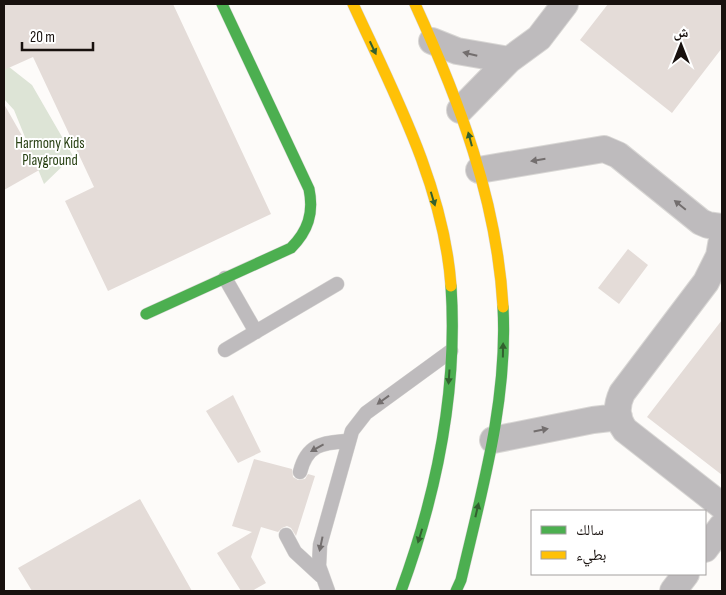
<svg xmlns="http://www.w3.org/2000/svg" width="726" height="595" font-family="'Sofia Sans Condensed','Noto Naskh Arabic',sans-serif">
	<rect width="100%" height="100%" fill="#fdfbf9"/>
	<path fill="#dde4d6" d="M4 63 32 85 73 156 44 184 14 110 4 99Z"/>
	<path fill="#e4dcd8" d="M4 4H173L271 214 108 291 65 201 94 187 33 57 4 70Z
		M608 4H722V48L672 113 580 40Z
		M4 104 41 169 4 190Z
		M628 249 648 265 619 304 598 288Z
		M722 320V475L647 417Z
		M233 395 261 452 238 463 206 411Z
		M254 459 292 469 293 477 298 480 305 479 308 474 315 476 296 536 291 528 287 526 282 528 278 532 261 527 251 557 266 583 252 591H241L217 553 252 532 232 526Z
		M140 499 192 591H32L18 568Z"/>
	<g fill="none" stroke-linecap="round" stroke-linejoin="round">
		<defs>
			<path id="lane" d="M225 278 256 332
				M225 350 337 284
				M300 472C307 444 322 443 347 441
				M286 535 295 552 321 576
				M328 591 319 566 320 545 352 431 366 413 451 351"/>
			<path id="street" d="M432 41 457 51 509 60
				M460 110 509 60 539 38 565 4
				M479 170 604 149 618 155 701 222 708 225 722 227
				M722 239 719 256 706 282 622 393C616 406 616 418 625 430L722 506
				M493 440 593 420 619 417
				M705 549 722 526
				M673 591 686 574"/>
			<path id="fast" d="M146 314 291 248C308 231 314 213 309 189L222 4
				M401 591C437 493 458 391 451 286
				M456 591 461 580C482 490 508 400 503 307"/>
			<path id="slow" d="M353 4C394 93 444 187 451 286
				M415 4C459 100 497 200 503 307"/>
		</defs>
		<use href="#lane" stroke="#d8d6d4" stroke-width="15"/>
		<use href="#street" stroke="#d8d6d4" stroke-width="28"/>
		<use href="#fast" stroke="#d8d6d4" stroke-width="12"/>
		<use href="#slow" stroke="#d8d6d4" stroke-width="12"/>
		<use href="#lane" stroke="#bebbbd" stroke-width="14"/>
		<use href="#street" stroke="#bebbbd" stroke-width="26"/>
		<use href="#fast" stroke="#4caf50" stroke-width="11"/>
		<use href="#slow" stroke="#ffc107" stroke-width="11"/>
	</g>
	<defs><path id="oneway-solid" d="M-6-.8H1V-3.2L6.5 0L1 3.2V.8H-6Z" transform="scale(1.25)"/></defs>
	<g fill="#32602f">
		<use href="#oneway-solid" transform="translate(373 48) rotate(65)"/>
		<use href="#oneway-solid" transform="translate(470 139) rotate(-105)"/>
		<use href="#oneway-solid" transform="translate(433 199) rotate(73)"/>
		<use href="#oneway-solid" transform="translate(503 350) rotate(-89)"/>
		<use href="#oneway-solid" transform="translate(449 377) rotate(94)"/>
		<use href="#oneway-solid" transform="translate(477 510) rotate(-77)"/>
		<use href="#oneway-solid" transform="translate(420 536) rotate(107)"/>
	</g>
	<g fill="#736e6e">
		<use href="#oneway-solid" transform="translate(470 54) rotate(-166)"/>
		<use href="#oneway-solid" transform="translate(538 160) rotate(171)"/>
		<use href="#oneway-solid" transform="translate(680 205) rotate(-141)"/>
		<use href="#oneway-solid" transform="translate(383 400) rotate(144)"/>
		<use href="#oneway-solid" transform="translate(541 430) rotate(-11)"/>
		<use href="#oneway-solid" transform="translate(317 448) rotate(151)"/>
		<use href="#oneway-solid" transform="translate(321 544) rotate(102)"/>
	</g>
	<g text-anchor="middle" stroke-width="4" stroke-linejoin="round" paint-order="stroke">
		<g font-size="15" fill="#284013" stroke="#fff">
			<text x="50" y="148">Harmony Kids<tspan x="50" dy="17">Playground</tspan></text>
		</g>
	</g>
	<rect width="726" height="595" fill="none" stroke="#18110e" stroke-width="10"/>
	<rect x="531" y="510" width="175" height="65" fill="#ffffff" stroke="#a3a09f"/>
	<rect x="541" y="526" width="25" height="8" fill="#4caf50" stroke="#a3a09f"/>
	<text x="576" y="535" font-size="15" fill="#18110e">سالك</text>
	<rect x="541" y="551" width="25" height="8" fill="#ffc107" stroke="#a3a09f"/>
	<text x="576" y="560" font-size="15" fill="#18110e">بطيء</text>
	<g transform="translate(681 45)" stroke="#ffffff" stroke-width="4" paint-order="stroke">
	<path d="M0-4L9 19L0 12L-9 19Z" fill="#18110e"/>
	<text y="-8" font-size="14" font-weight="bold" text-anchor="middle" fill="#18110e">ش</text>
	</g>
	<path d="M22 42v8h71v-8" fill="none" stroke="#18110e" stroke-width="2.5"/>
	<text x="30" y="42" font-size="15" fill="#18110e" stroke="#ffffff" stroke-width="4" paint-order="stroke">20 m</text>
</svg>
